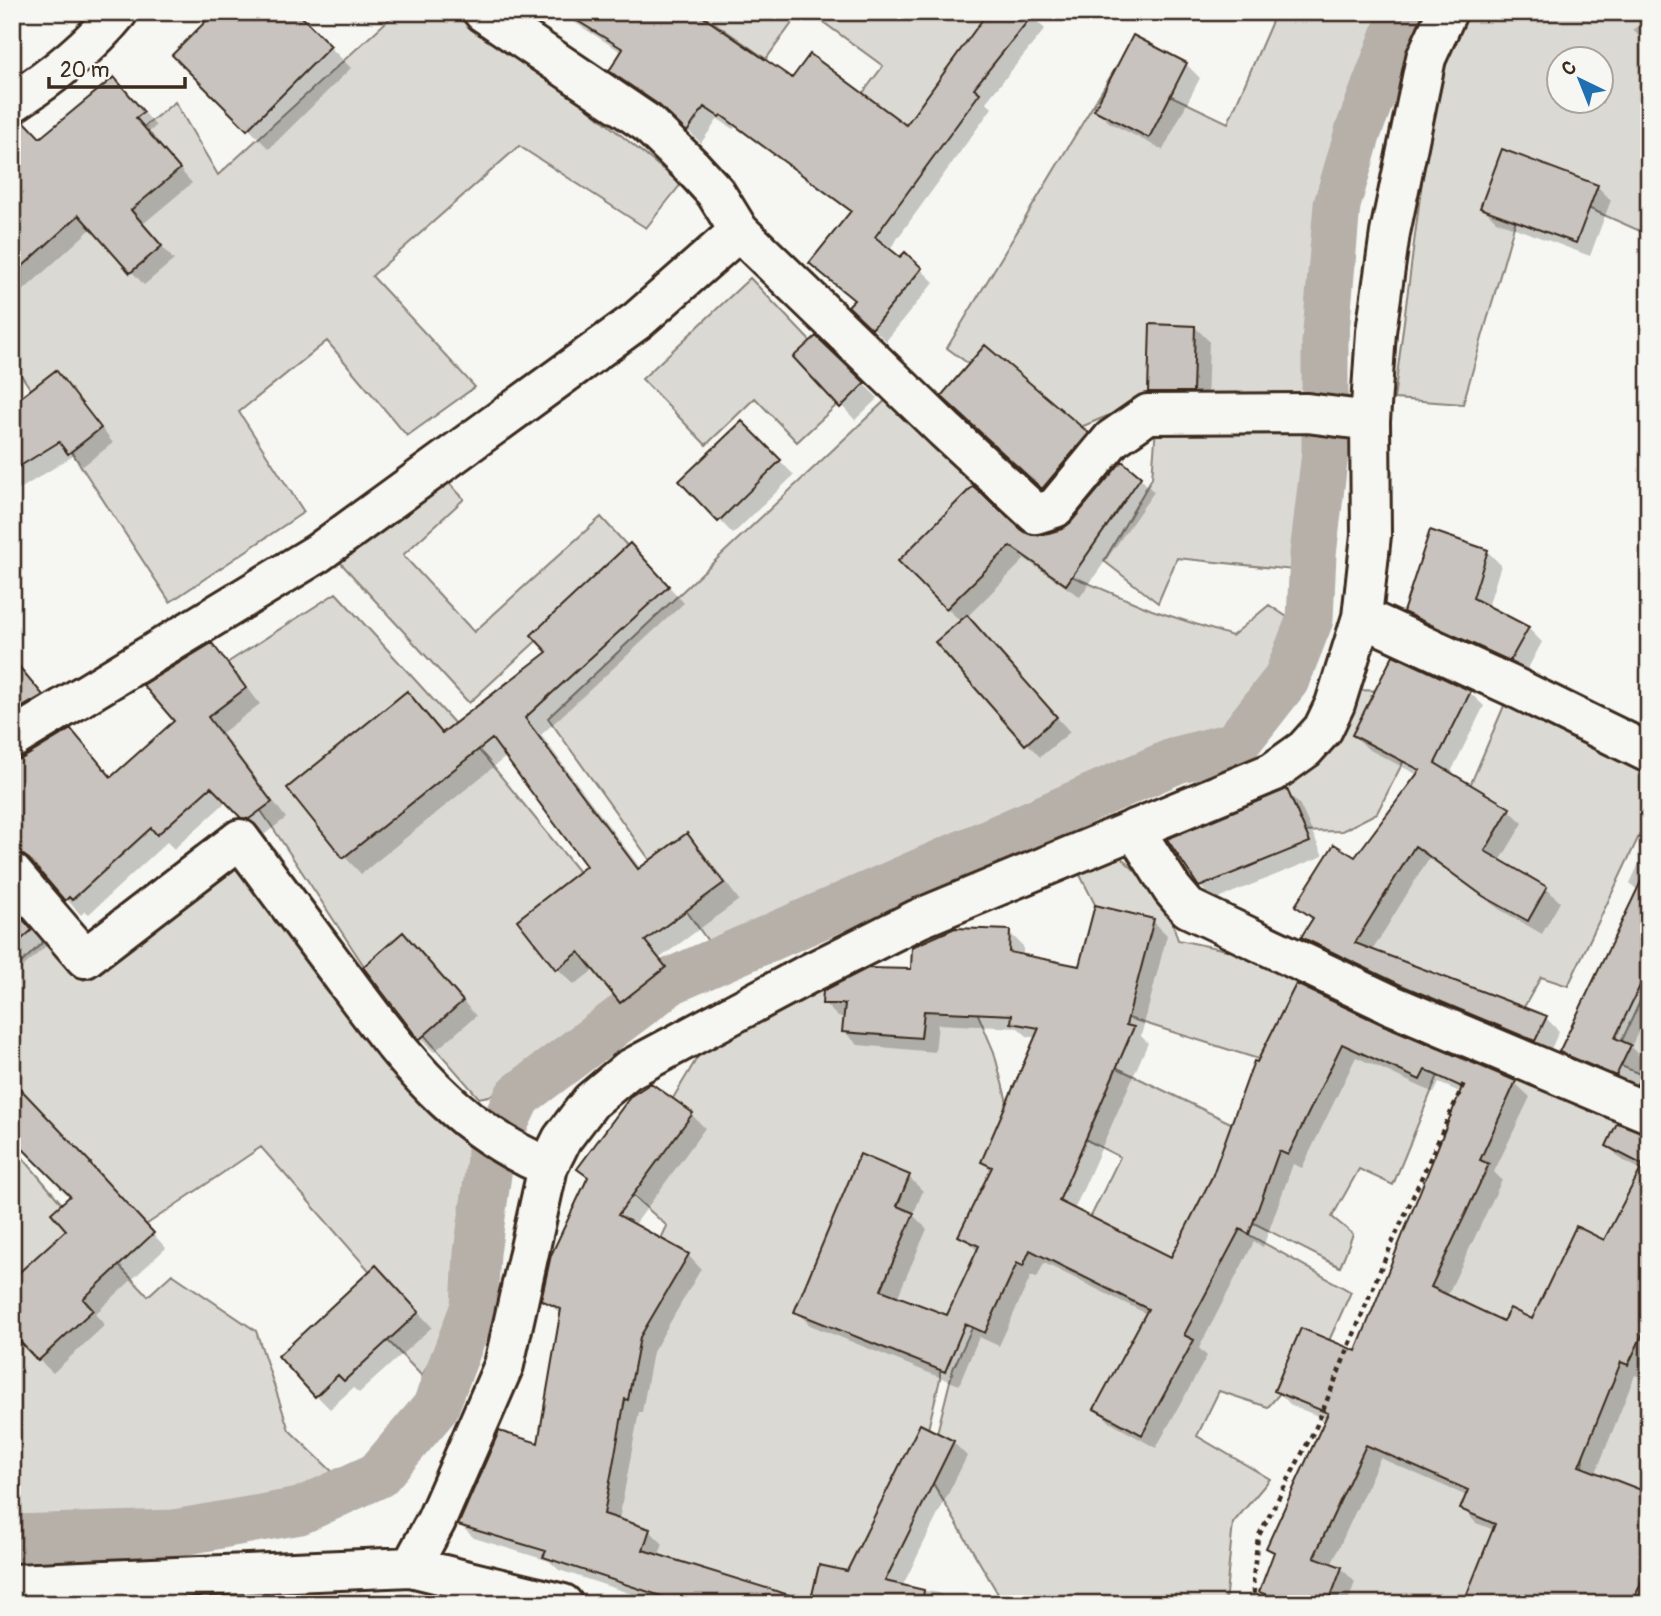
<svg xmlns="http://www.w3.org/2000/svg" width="1661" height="1616" font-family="Pangolin,sans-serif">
	<rect width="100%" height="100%" fill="#f6f6f2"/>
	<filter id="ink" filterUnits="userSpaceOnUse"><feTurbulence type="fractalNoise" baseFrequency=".0143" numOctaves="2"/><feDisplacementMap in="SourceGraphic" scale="14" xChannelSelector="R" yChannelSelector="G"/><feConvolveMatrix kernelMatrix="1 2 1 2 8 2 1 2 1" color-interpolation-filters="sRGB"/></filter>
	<g filter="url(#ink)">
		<path fill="#dad9d3" stroke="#8a8278" stroke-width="2" fill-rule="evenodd" d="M397 12H449L574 97 681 184 646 228 519 146 372 276 475 387 407 436 327 341 239 412 304 512 170 602 12 361V232L175 102 218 175Z
			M699 12H800L766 59Z
			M825 12H980L997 25 861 209 806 169 883 66 819 19Z
			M1276 12H1390L1380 29 1337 154 1317 244 1308 395 1141 402 1064 434 947 348 1115 69 1228 123Z
			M1455 12H1649V235L1527 181 1463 404 1394 399 1438 56ZM1560 60H1602V102H1560Z
			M750 278 855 388 797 442 755 398 706 445 642 379Z
			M890 396 1064 573 1152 610 1232 636 1269 605 1293 621 1298 635 1281 675 1233 737 1176 753 789 920 708 941 548 718Z
			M1156 427H1315L1303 571 1177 558 1158 603 1104 561 1152 478Z
			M437 470 464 499 403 555 474 632 601 517 633 552 469 703 338 560Z
			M336 593 486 758 658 969 597 1025 513 1091 479 1098 364 966 277 834 180 693Z
			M1357 690 1414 692 1422 725 1377 813 1342 831 1292 832 1277 781Z
			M1509 694 1649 768V815L1568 986 1541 977 1515 1023 1362 967 1346 903 1464 800Z
			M1108 845 1165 899 1178 940 1260 957 1308 992 1268 1062 1122 1016 1107 928 1079 873Z
			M232 864 332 990 469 1147 462 1247 449 1325 422 1376 371 1323 395 1300 261 1147 131 1235 12 1087V972L44 941 84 980Z
			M961 974 994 1052 1015 1133 1007 1218 940 1364V1379L918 1471 831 1604H761L581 1528 630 1305 667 1226 621 1185 700 1053 838 975Z
			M1649 982V1078L1612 1062Z
			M1342 1002 1414 1031 1410 1042 1443 1063 1393 1185 1359 1169 1332 1217 1353 1234 1340 1267 1236 1214Z
			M1101 1060 1243 1129 1164 1290 1076 1247 1120 1157 1067 1130Z
			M1515 1066 1639 1124 1649 1145V1191L1550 1351 1418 1287 1422 1251Z
			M12 1145 72 1216 148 1296 172 1274 256 1331 289 1430 341 1480 293 1502 171 1519 12 1525Z
			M1223 1220 1351 1292 1304 1396 1287 1385 1268 1407 1219 1391 1197 1436 1270 1479 1233 1523 1225 1604H1004L927 1473 953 1369 1013 1240 1071 1271 1179 1312Z
			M1649 1298V1495L1581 1476 1592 1377Z
			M1364 1424 1510 1505 1468 1604H1313L1308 1496Z"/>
		<path fill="#0003" d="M295 12 351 68 269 149 175 55Z
			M558 12H692L792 81 906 127 984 21 982 18 987 12H1027L1045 29 986 102 992 108 889 250 900 259 905 254 934 282 886 341 850 306 856 301 852 213 735 127 733 129 718 119 701 143 675 118 625 84 611 71 623 53Z
			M1649 15V47L1633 30Z
			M1186 64 1200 78 1163 150 1110 123 1096 110Z
			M127 92 156 126 148 133 192 183 143 224 174 260 144 285 92 228 12 301V126L41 140Z
			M1597 186 1611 200 1590 256 1496 221 1482 207Z
			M1195 327 1209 341 1207 405H1163L1149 391Z
			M816 338 878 398 855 420 842 406Z
			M55 373 69 386 113 443 83 466 73 456 12 494V413Z
			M965 417 1088 434 1108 455 1063 509Z
			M742 423 794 475 733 534 682 481Z
			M1140 478 1154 492 1080 597 1025 559 967 617 1070 732 1040 757 1027 743 961 622 900 561 1021 532 1032 537H1042L1062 530Z
			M1487 551 1501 565 1488 607 1528 628 1542 642 1525 674 1419 625 1405 611Z
			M646 561 684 603 541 735 641 869 686 835 703 852 739 900 660 958 681 984 638 1018 595 969 574 985 558 969 589 866 507 756 361 874 345 857 290 789 407 693 443 734 550 653Z
			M211 646 227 661 260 704 222 733 286 818 265 834 259 833 227 801 174 849 167 842 89 914 85 911 81 915 37 867 25 866 12 873V762L24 759 71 731 112 778 176 721Z
			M14 663 56 711 12 739V664Z
			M1470 693 1484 706 1450 774 1509 810 1523 823 1500 861 1546 888 1560 902 1542 934 1499 909 1429 858 1372 951 1546 1018 1559 1031 1549 1054 1317 951 1303 937 1313 921 1297 906 1355 859 1418 775 1368 749 1354 735Z
			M1286 791 1300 805 1323 856 1214 900 1200 886Z
			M1649 842V1009L1631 1047 1644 1061 1643 1063 1649 1065V1096L1642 1093 1633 1084 1630 1088 1575 1065 1561 1051 1638 891 1630 883Z
			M12 907 46 946 12 977Z
			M1153 921 1167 935 1141 1036 1148 1043 1074 1210 1172 1259 1214 1178 1255 1064 1383 1027 1515 1083 1530 1097 1494 1172 1502 1180 1447 1296 1504 1324 1533 1321 1605 1242 1642 1170 1622 1160 1608 1146 1649 1136V1365L1643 1378 1635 1375 1595 1475 1647 1495 1649 1492V1604H1465L1494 1530 1476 1523 1462 1508 1467 1496 1380 1458 1331 1565 1341 1568 1355 1582 1347 1604H1273L1261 1592 1275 1555 1268 1547 1327 1420 1291 1405 1277 1391 1357 1353 1462 1093 1439 1083 1434 1093 1356 1057 1302 1168 1293 1164 1263 1247 1254 1242 1199 1348 1207 1356 1156 1448 1111 1423 1097 1409 1147 1314 1044 1263 1037 1278 1031 1276 999 1346 979 1337 959 1385 810 1325 796 1311 909 1177 923 1191 913 1215 927 1229 897 1298 948 1317 978 1251 960 1235 992 1171 983 1162 1037 1038 1027 1036 1018 1028 938 1024 935 1052 858 1045 844 1031 845 1017H838L824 1003 912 971 1009 932 1023 946V956L1081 968Z
			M417 948 476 1016 434 1052 420 1039Z
			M34 1106 104 1177 102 1179 166 1248 95 1314 105 1325 53 1373 39 1360 69 1230 72 1196Z
			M692 1115 705 1128 634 1226 688 1255 701 1269 653 1352 642 1412H639L619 1520 649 1530 663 1544 658 1557 750 1604H662L559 1570 549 1561 474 1538 460 1525 540 1445 562 1315 543 1299 589 1178 579 1169Z
			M390 1282 432 1327 359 1393 353 1388 330 1409 316 1395Z
			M953 1442 967 1456 902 1587 939 1593 949 1602 983 1604H812L848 1573Z"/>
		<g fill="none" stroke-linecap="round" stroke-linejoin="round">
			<path stroke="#b6b0a9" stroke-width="47" d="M12 1538 175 1533 300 1511 378 1475 435 1408 474 1307 477 1253 491 1152 518 1096 671 981 1177 760 1235 745 1286 680 1310 619 1313 554 1325 453V343L1337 205 1358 132 1403 12"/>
		</g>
		<path fill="#c8c3be" stroke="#3b2a1e" stroke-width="2" d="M215 12H297L331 46 247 130 172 55Z
			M563 12H696L792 78 810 54 906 125 988 12H1035L974 88 980 93 875 237 900 257 905 252 922 268 872 329 848 306 854 300 809 263 851 211 721 115 719 117 704 107 687 132 659 105 609 71 623 49Z
			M1133 35 1187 63 1149 138 1094 110Z
			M114 77 144 112 136 118 180 169 131 210 162 246 130 273 79 215 12 276V125L24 121 40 138Z
			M1502 149 1598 185 1576 243 1480 208Z
			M1150 324 1195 326 1193 392H1148Z
			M816 336 865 383 840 408 793 357Z
			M985 345 1089 433 1042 489 941 396Z
			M56 370 101 428 68 454 59 442 12 471V404Z
			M742 421 781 460 718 522 679 481Z
			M1122 461 1141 477 1066 585 1010 546 946 609 898 561 973 486 1022 530 1032 535H1042L1062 529 1071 522Z
			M1430 530 1488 550 1473 598 1529 627 1510 661 1403 612Z
			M630 543 669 586 525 718 638 869 687 833 724 883 645 941 666 967 620 1003 579 952 556 970 517 920 586 866 492 739 343 858 287 788 407 691 442 733 547 652 531 635Z
			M967 615 1057 717 1025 745 935 642Z
			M212 643 246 688 208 717 272 802 249 819 241 818 211 787 157 835 151 828 72 900 69 897 65 901 29 859 20 853 12 852V761L23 758 71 729 111 777 174 721 143 685Z
			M1393 655 1471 691 1435 763 1510 808 1485 851 1547 887 1528 921 1483 896 1415 846 1355 943 1547 1016 1535 1041 1401 985 1301 937 1313 918 1295 906 1334 844 1355 857 1420 770 1352 735Z
			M12 658 43 695 12 713Z
			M1287 789 1310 842 1199 887 1167 839Z
			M1649 865V967L1615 1038 1631 1045 1616 1076 1559 1052Z
			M1095 905 1154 919 1126 1025 1134 1027 1059 1201 1171 1257 1212 1177 1254 1061 1257 1062 1296 984 1383 1025 1516 1081 1480 1160 1489 1164 1431 1287 1503 1321 1510 1308 1532 1319 1576 1226 1604 1240 1643 1165 1606 1146 1617 1123 1649 1134V1321L1628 1365 1621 1362 1579 1466 1649 1493V1564L1632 1604H1463L1495 1524 1460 1509 1468 1490 1366 1445 1314 1557 1342 1567 1328 1604H1291L1259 1592 1274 1552 1266 1548 1328 1413 1274 1391 1301 1328 1356 1351 1462 1087 1425 1070 1420 1080 1342 1044 1288 1155 1279 1151 1249 1234 1240 1229 1184 1335 1194 1340 1142 1435 1094 1409 1148 1309 1030 1250 1023 1266 1017 1263 985 1333 965 1324 945 1372 794 1312 860 1154 910 1175 897 1206 914 1213 881 1290 947 1315 979 1246 958 1236 992 1167 981 1162 1039 1028 1011 1023 1012 1015 924 1011 921 1038 842 1032 845 1004H822L823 991 868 968 911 969 912 947 955 928 1010 930 1009 952 1079 966Z
			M12 907 32 930 12 948Z
			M403 932 463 1001 419 1040 363 967Z
			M1649 1062V1089L1637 1084Z
			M12 1080 91 1163 90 1164 154 1233 83 1299 93 1310 38 1361 12 1333V1279L66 1230 51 1213 70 1196 12 1138Z
			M651 1083 693 1113 618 1215 689 1254 640 1337 628 1400 625 1399 604 1514 650 1529 643 1550 789 1595 788 1604H685L543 1557 546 1551 458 1525 499 1431 538 1443 561 1309 541 1300 551 1255 588 1177 577 1169 631 1096Z
			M376 1265 419 1312 344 1381 338 1375 315 1397 278 1356Z
			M920 1424 954 1441 885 1581 924 1590 922 1604H810L819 1565 847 1571Z"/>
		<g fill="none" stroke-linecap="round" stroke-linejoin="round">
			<defs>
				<path id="minor" d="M12 103C52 77 88 49 118 12
					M739 231 945 430 1036 514 1055 508 1112 439 1148 414 1307 413 1370 421
					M1362 617 1512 686 1649 753
					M12 739 318 553 638 320 739 231 715 192 692 167 647 123 483 12
					M1134 829 1172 889 1188 908 1392 1005 1649 1113
					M12 873 85 958 240 839C272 882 304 925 336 968 398 1051 450 1126 548 1167
					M411 1567 436 1521 504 1365 548 1167 562 1139 591 1101 628 1070 806 975 918 919 1273 772 1305 749 1323 729 1335 704 1362 617 1371 535 1370 421 1376 332 1390 233 1426 58 1447 12
					M12 1584 411 1567 563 1604"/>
			</defs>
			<use href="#minor" stroke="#3b2a1e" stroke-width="44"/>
			<path stroke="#3b2a1e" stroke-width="4.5" stroke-dasharray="5 5" stroke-linecap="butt" d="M1255 1604 1253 1578 1258 1537 1316 1427 1381 1268 1464 1083"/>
			<use href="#minor" stroke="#f6f6f2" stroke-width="38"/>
		</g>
	</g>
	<rect width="1661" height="1616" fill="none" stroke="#f6f6f2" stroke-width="42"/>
	<rect x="21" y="21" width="1619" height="1574" fill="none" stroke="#3b2a1e" stroke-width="2.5" filter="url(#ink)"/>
	<g transform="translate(1580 80) rotate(317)"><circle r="33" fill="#f6f6f2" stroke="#aba49d" stroke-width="2"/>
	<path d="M0-5L12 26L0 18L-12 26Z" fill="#1f6fb2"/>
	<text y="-10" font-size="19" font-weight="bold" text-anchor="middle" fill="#3b2a1e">С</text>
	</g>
	<path d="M49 77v10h136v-10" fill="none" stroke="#3b2a1e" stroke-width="3.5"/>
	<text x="60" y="77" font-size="21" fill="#3b2a1e" stroke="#f6f6f2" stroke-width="5" paint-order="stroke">20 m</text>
</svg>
